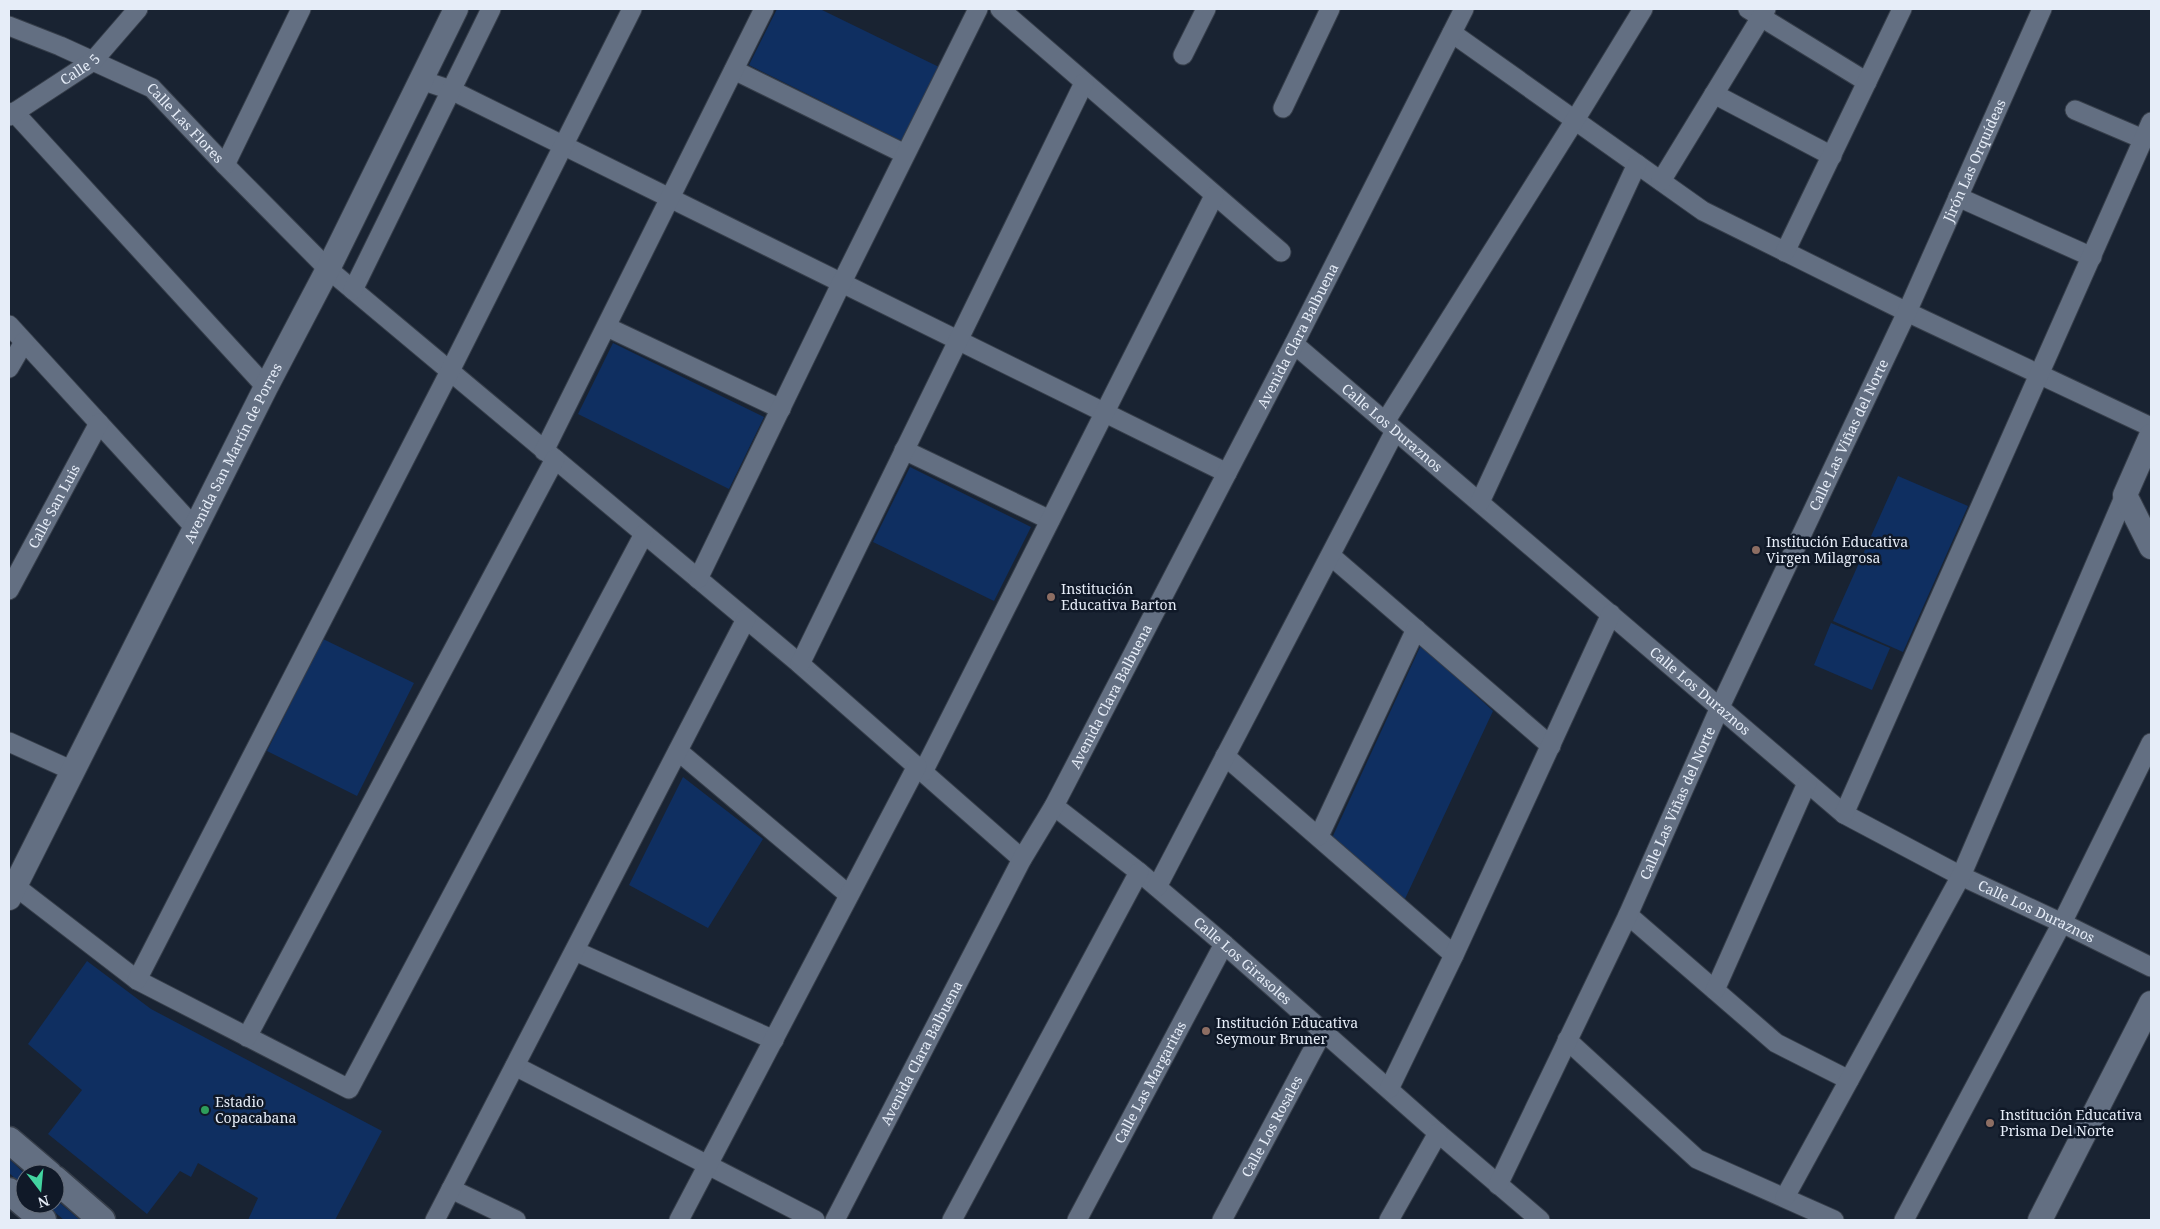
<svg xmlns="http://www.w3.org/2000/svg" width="2160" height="1229" font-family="'Noto Serif',serif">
	<rect width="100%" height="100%" fill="#192332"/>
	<path fill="#0f2f61" d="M777 9H820L939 67 902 141 749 65Z
		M613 343 764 417 729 489 578 414Z
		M910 467 1031 527 994 601 873 542Z
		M1898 476 1968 506 1903 652 1833 621Z
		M1831 623 1890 648 1872 690 1814 665Z
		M323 639 414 683 357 796 267 751Z
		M1421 645 1493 711 1404 901 1332 838Z
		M683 777 763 839 708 928 629 885Z
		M87 961 151 1009 382 1131 335 1220H248L258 1198 198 1163 191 1177 180 1171 147 1214 48 1134 82 1090 28 1044Z
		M9 1159 25 1174V1187L9 1173Z
		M55 1199 80 1220H64L45 1204H55Z"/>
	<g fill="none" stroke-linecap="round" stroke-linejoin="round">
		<defs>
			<g id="minor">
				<path d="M1000 9 1281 252"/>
				<path d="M1748 9 1867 82"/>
				<path id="s1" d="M9 26 60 46 152 88 225 165 328 269 800 664 1022 859"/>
				<path d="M1452 33 1703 211 1907 312 2151 427"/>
				<path d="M1183 55 1206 9"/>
				<path d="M734 70 905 154"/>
				<path d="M421 80 451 90 1227 473"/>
				<path d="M1714 94 1832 156"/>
				<path d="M1283 108 1330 9"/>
				<path d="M2075 110 2143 139"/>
				<path d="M14 112 266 387"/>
				<path id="s2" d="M9 116 93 61 138 9"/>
				<path d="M225 165 301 9"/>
				<path d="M1661 181 1766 9"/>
				<path d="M1958 197 2092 257"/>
				<path d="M1785 252 1902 9"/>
				<path d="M353 290 491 9"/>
				<path d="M9 325 195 528"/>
				<path d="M607 327 781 409"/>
				<path id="s3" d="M1294 344 1844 814 1961 876 2062 923 2151 967"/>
				<path d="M9 368 24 342"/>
				<path d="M1385 422 1575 120 1643 9"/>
				<path d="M904 450 1050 520"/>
				<path d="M544 451 764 9"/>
				<path d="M1480 502 1637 164"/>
				<path d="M1331 556 1551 746"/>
				<path d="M698 579 842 282 978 9"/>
				<path id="s4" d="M9 590 99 423"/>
				<path d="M800 664 1084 83"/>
				<path d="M9 742 73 771"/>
				<path d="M678 751 849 895"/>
				<path d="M1225 756 1454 955"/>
				<path d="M923 772 1214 196"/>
				<path id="s5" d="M1054 806 1139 872 1224 944 1438 1133 1540 1220"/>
				<path d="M1844 814 2151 122"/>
				<path d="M1319 836 1416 629"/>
				<path d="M9 883 15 886 137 980 349 1089 644 534"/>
				<path d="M1157 887 1395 431"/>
				<path d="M1628 915 1776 1043 1849 1080"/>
				<path d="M575 951 774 1040"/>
				<path d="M137 980 450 371 632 9"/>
				<path d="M1715 990 1807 783"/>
				<path d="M247 1037 555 459"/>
				<path d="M1567 1040 1697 1159 1834 1220"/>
				<path d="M515 1066 815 1220"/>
				<path d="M1389 1089 1454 955 1611 614"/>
				<path id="s6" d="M1498 1185 1628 915 1720 707 1907 312 2042 9"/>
				<path d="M451 1189 516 1220"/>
				<path d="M1785 1197 1961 876 2125 495"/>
				<path d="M435 1220 746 619"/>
				<path d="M679 1220 917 766"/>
				<path id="s7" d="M835 1220 1022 859 1054 806 1294 344 1464 9"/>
				<path d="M952 1220 1139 872"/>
				<path id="s8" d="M1077 1220 1224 944"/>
				<path id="s9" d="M1222 1220 1323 1031"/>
				<path d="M1389 1220 1438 1133"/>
				<path d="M1904 1220 2062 923 2151 743"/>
			</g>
			<g id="tertiary">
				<path d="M2151 436 2125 495 2151 547"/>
				<path id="s10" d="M9 898 266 387 328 269 456 9"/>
				<path d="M2040 1220 2151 1003"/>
			</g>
			<path id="secondary" d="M9 1140 49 1174
				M55 1179 102 1220
				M9 1191 43 1220"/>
		</defs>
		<use href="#minor" stroke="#363e4a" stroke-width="21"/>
		<use href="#tertiary" stroke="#363e4a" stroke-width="26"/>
		<use href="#secondary" stroke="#363e4a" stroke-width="29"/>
		<use href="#minor" stroke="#636f82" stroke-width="19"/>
		<use href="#tertiary" stroke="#636f82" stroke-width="24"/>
		<use href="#secondary" stroke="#636f82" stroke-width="26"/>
	</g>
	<g fill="#8d6e63" stroke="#101928" stroke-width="2">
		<circle cx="1756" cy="550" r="5"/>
		<circle cx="1051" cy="597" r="5"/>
		<circle cx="1206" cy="1031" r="5"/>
		<circle cx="1990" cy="1123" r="5"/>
	</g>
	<circle fill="#2e9e5b" stroke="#101928" stroke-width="2" cx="205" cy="1110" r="5"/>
	<g text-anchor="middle" stroke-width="5" stroke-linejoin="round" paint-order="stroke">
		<g font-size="14" fill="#e6edf8" stroke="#101928">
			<text dy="5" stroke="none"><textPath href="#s2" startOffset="85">Calle 5</textPath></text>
			<text dy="5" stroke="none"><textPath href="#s1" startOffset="204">Calle Las Flores</textPath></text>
			<text dy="5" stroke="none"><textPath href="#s6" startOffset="1130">Jirón Las Orquídeas</textPath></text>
			<text dy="5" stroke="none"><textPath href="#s7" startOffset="998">Avenida Clara Balbuena</textPath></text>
			<text dy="5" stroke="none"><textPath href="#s3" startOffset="129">Calle Los Duraznos</textPath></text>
			<text dy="5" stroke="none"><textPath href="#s6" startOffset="828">Calle Las Viñas del Norte</textPath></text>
			<text dy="5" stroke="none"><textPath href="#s10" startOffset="498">Avenida San Martín de Porres</textPath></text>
			<text dy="5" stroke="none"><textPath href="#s4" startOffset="95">Calle San Luis</textPath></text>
			<text dy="5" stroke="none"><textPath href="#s3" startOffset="534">Calle Los Duraznos</textPath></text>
			<text dy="5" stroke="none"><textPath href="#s7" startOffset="592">Avenida Clara Balbuena</textPath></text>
			<text dy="5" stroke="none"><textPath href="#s6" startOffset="422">Calle Las Viñas del Norte</textPath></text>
			<text dy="5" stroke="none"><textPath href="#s3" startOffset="939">Calle Los Duraznos</textPath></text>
			<text dy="5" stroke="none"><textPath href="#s5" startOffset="244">Calle Los Girasoles</textPath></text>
			<text dy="5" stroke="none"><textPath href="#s7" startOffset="188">Avenida Clara Balbuena</textPath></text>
			<text dy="5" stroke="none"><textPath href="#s8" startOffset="156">Calle Las Margaritas</textPath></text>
			<text dy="5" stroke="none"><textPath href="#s9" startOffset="106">Calle Los Rosales</textPath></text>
		</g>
		<g font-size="14" fill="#e6edf8" stroke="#101928" text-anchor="start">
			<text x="1766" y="547">Institución Educativa<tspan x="1766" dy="16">Virgen Milagrosa</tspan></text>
			<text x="1061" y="594">Institución<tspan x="1061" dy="16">Educativa Barton</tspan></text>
			<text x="1216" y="1028">Institución Educativa<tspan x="1216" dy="16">Seymour Bruner</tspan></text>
			<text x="215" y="1107">Estadio<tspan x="215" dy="16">Copacabana</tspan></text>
			<text x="2000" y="1120">Institución Educativa<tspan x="2000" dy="16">Prisma Del Norte</tspan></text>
		</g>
	</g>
	<rect width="2160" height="1229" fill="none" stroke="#e6edf8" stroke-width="20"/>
	<g transform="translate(40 1189) rotate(164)"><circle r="24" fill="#101928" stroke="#666e7b"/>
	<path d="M0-4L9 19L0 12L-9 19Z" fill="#43d4a0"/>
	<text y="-8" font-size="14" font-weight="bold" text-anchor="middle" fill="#e6edf8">N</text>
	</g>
</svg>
